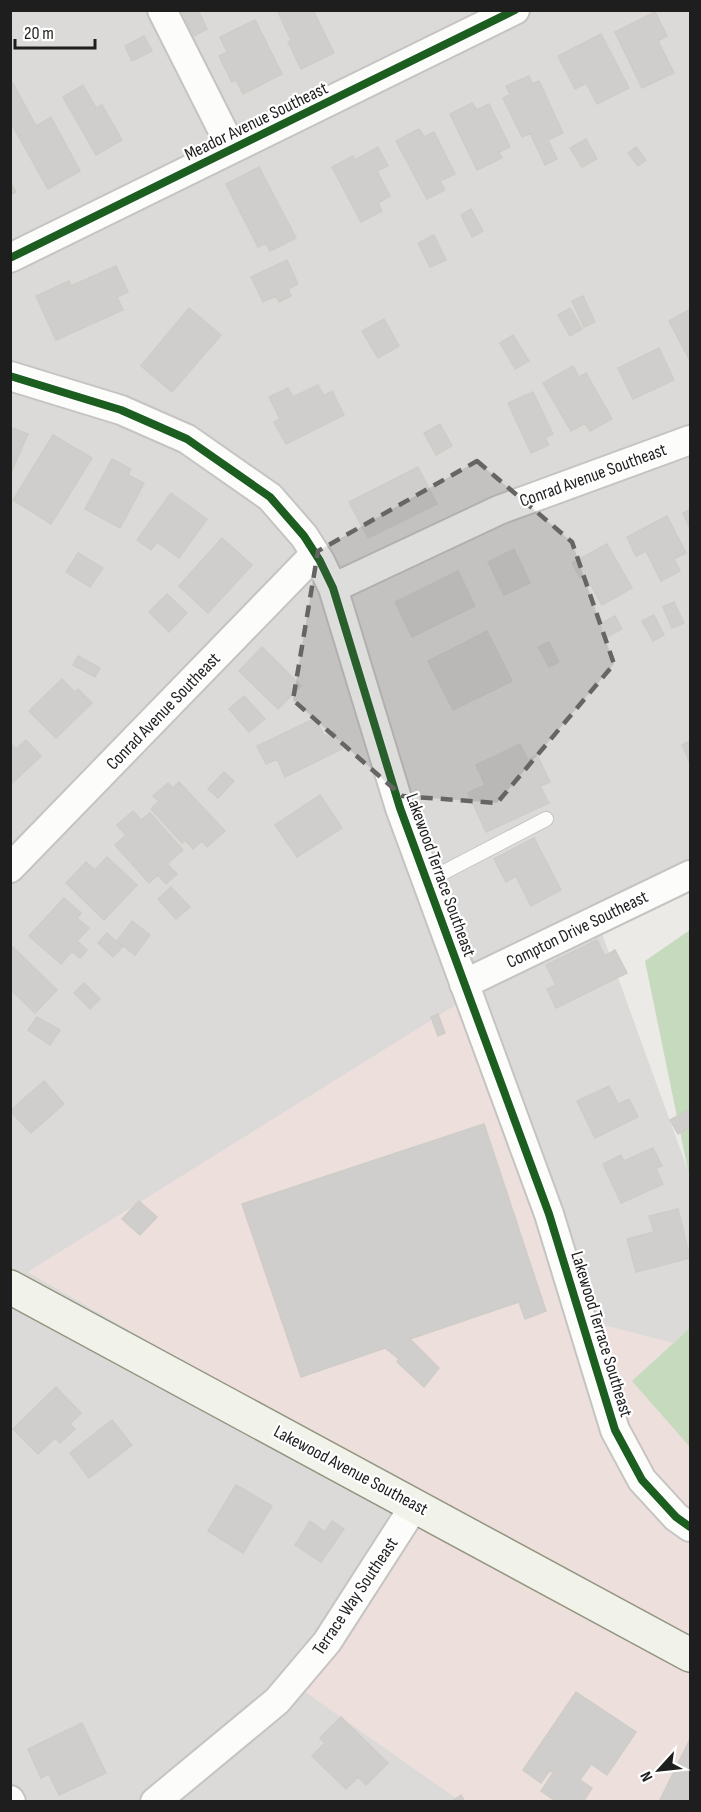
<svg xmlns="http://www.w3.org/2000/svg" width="701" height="1812" font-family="'Sofia Sans Condensed',sans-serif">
	<rect width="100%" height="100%" fill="#eceae6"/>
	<path fill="#dbdad8" d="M11 11H690V873L596 917 690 1176V1348L587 1321 470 997 28 1272 429 1502 460 1801 11 1802Z"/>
	<path fill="#eddfdc" d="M470 996 587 1321 690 1347V1801H460L284 1677 429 1502 28 1272Z"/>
	<path fill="#c6dabd" d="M690 930V1180L645 961Z
		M690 1328V1447L632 1381Z"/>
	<path fill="#d0cecc" stroke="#cfccc8" stroke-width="1.5" d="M184 10H198L207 29 194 36 182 12Z
		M277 10H313L334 53 301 69 288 42 291 40Z
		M655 12 667 36 658 41 674 73 642 88 615 32Z
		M255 20 282 74 243 94 236 80 232 82 219 56 227 52 220 37Z
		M601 34 629 88 597 104 586 83 575 89 558 56Z
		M144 36 152 51 132 61 125 46Z
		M529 76 532 84 539 81 563 133 548 140 557 159 545 165 530 133 522 137 503 98 510 95 506 86Z
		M13 83 36 126 51 117 80 171 48 189 10 121V85Z
		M83 85 96 108 102 105 122 140 96 155 63 97Z
		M472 103 477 110 489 104 510 147 499 152 502 158 477 170 450 114Z
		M419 129 424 137 434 132 455 174 440 181 445 190 427 199 396 141Z
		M586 139 597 159 582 167 570 148Z
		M378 147 388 166 377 171 390 196 378 203 382 211 361 222 332 167 353 156 355 160Z
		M636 147 646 160 638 166 628 153Z
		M259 167 296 238 270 251 266 243 258 247 226 184Z
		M10 182 16 192 10 195Z
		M471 209 483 231 472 237 461 215Z
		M434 235 446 260 430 267 418 243Z
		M287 260 298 284 288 289 291 296 279 302 276 296 263 302 251 277Z
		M116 266 128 292 117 297 123 310 56 340 36 296 69 281 71 286Z
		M583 296 595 322 584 327 572 301Z
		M189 308 221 335 172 392 141 366Z
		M570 308 582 329 570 336 558 315Z
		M690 309V361L669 321Z
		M384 319 399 346 378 358 362 331Z
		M513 335 529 361 515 369 500 343Z
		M659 348 674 380 633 399 618 368Z
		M573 366 579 377 586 373 612 419 590 431 585 423 571 431 543 383Z
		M318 385 324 396 332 391 344 415 286 444 274 422 280 419 269 397 288 388 293 397Z
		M533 392 553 434 545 438 549 445 531 453 508 403Z
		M440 424 452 446 436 455 424 433Z
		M10 427 28 434 10 475Z
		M53 435 92 458 51 524 13 500Z
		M112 459 131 469 128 475 144 483 120 528 85 509Z
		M418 467 437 504 368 538 349 502Z
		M171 493 207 519 179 558 157 542 151 550 137 540Z
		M690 509V528L683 513Z
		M667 516 686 553 674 559 680 571 661 581 646 551 636 556 627 537Z
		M222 538 252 565 208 613 179 586Z
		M607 544 632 588 602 605 585 575 580 578 572 563Z
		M514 549 530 583 504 595 488 562Z
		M78 553 103 568 90 587 66 572Z
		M458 571 475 606 412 637 395 602Z
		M167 594 187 613 169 632 149 612Z
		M674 602 684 623 672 628 663 607Z
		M654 615 664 635 653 641 642 621Z
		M615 616 622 629 607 637 600 624Z
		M487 631 512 681 453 710 428 661Z
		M549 642 559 662 549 667 538 647Z
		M262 647 301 686 278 709 239 671Z
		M78 656 100 668 95 677 73 665Z
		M62 679 75 692 78 689 92 703 56 738 29 711Z
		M244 696 265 719 249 732 229 709Z
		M316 718 324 736 334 731 342 749 285 777 277 759 266 764 257 746Z
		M26 740 41 756 10 785V742L16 749Z
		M690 741V763L682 745Z
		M520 744 528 760 537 755 550 782 540 786 549 803 486 832 468 793 485 785 476 765Z
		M224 772 234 781 218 798 208 789Z
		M179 782 225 831 207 847 202 841 193 849 185 840 182 843 151 809 159 801 153 796 168 783 173 788Z
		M320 795 342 828 297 857 275 825Z
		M133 811 141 820 150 813 183 850 167 864 177 874 166 884 158 875 149 883 115 845 126 835 117 825Z
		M534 838 561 890 531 906 516 876 506 882 494 859Z
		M107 857 137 885 104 920 66 883 86 862 95 870Z
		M171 887 190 907 176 919 158 899Z
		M64 898 81 913 77 918 89 928 77 941 87 950 80 958 72 951 61 964 29 936Z
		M132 921 150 935 135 955 117 941Z
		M107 933 122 947 113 957 98 943Z
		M597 940 605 956 615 950 627 973 556 1008 547 989 556 985 546 965Z
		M13 947 57 990 35 1013 10 989V950Z
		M84 983 100 999 90 1009 74 993Z
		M438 1014 445 1033 438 1036 431 1017Z
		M37 1017 60 1030 50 1045 28 1030Z
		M44 1081 64 1104 31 1133 10 1111Z
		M609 1086 618 1104 629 1099 638 1117 595 1138 577 1101Z
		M690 1109V1127L678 1134 670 1120Z
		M484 1124 546 1311 525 1319 519 1302 410 1339 439 1368 424 1387 397 1362 399 1359 385 1348 301 1377 242 1204Z
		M653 1148 662 1166 656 1168 663 1184 621 1203 603 1164 621 1155 624 1161Z
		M139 1201 157 1217 140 1235 122 1219Z
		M678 1209 690 1258 636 1272 627 1239 654 1232 649 1216Z
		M56 1387 81 1413 70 1424 75 1429 60 1443 55 1438 38 1454 13 1429Z
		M112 1420 132 1445 89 1478 70 1453Z
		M236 1485 272 1506 243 1553 208 1531Z
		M310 1521 325 1532 332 1521 344 1529 321 1562 295 1545Z
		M576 1692 636 1732 607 1775 591 1764 580 1780 592 1788 583 1802H557L541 1791 553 1773 550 1770 541 1783 523 1770Z
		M341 1717 388 1763 366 1785 358 1777 346 1789 312 1756 325 1743 320 1738Z
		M82 1723 106 1773 59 1795 49 1774 41 1778 28 1749Z
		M690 1739V1802H659Z
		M461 1795 465 1802H451Z"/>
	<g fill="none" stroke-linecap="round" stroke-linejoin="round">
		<defs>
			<path id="lane" d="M427 881 546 819"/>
			<path id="street" d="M162 10 232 149
				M10 258 515 10
				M10 376 121 410 187 439 270 497 304 536 320 561 333 588 400 808 549 1214 615 1430 642 1480 676 1517 690 1527
				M333 588 499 510 690 440
				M10 868 315 554
				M464 984 690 875
				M10 1800 11 1802
				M155 1802 277 1701 327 1642 415 1505"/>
			<path id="secondary" d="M10 1287 690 1655"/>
		</defs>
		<use href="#lane" stroke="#c5c4c2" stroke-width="16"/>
		<use href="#street" stroke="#c5c4c2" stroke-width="32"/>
		<use href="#secondary" stroke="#93957f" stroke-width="36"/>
		<use href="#lane" stroke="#fcfcfb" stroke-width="14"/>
		<use href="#street" stroke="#fcfcfb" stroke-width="28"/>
		<use href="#secondary" stroke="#f1f2ea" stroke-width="33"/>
		<defs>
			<path id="cycleway" d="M10 258 515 10
				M10 376 121 410 187 439 270 497 304 536 320 561 333 588 400 808 549 1214 615 1430 642 1480 676 1517 690 1527"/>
		</defs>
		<use href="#cycleway" stroke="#fff" stroke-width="11"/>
		<use href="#cycleway" stroke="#1b5e20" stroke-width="8"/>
	</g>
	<path fill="#666564" fill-opacity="0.2" stroke="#666564" stroke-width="4.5" stroke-dasharray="12 8" stroke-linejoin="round" d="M477 461 572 542 614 664 497 803 402 796 293 700 318 551Z"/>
	<g text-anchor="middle" stroke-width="4.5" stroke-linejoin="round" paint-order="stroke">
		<g font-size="18" fill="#1e1e1e" stroke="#fff">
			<text transform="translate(256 121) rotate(-26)" y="6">Meador Avenue Southeast</text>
			<text transform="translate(593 475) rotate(-20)" y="6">Conrad Avenue Southeast</text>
			<text transform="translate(163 711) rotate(-46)" y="6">Conrad Avenue Southeast</text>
			<text transform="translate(441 875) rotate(70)" y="6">Lakewood Terrace Southeast</text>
			<text transform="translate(577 929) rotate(-26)" y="6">Compton Drive Southeast</text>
			<text transform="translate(602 1334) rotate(73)" y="6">Lakewood Terrace Southeast</text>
			<text transform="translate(351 1470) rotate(28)" y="6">Lakewood Avenue Southeast</text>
			<text transform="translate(355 1596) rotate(-56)" y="6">Terrace Way Southeast</text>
		</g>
	</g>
	<rect width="701" height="1812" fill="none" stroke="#1e1e1e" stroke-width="24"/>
	<g transform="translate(659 1770) rotate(243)" stroke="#ffffff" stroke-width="4.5" paint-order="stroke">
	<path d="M0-4.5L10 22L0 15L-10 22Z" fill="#1e1e1e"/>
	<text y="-9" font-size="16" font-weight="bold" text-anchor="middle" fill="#1e1e1e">N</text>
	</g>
	<path d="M15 39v9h80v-9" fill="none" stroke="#1e1e1e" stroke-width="3"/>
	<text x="24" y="39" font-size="18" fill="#1e1e1e" stroke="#ffffff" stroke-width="4.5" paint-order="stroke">20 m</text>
</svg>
